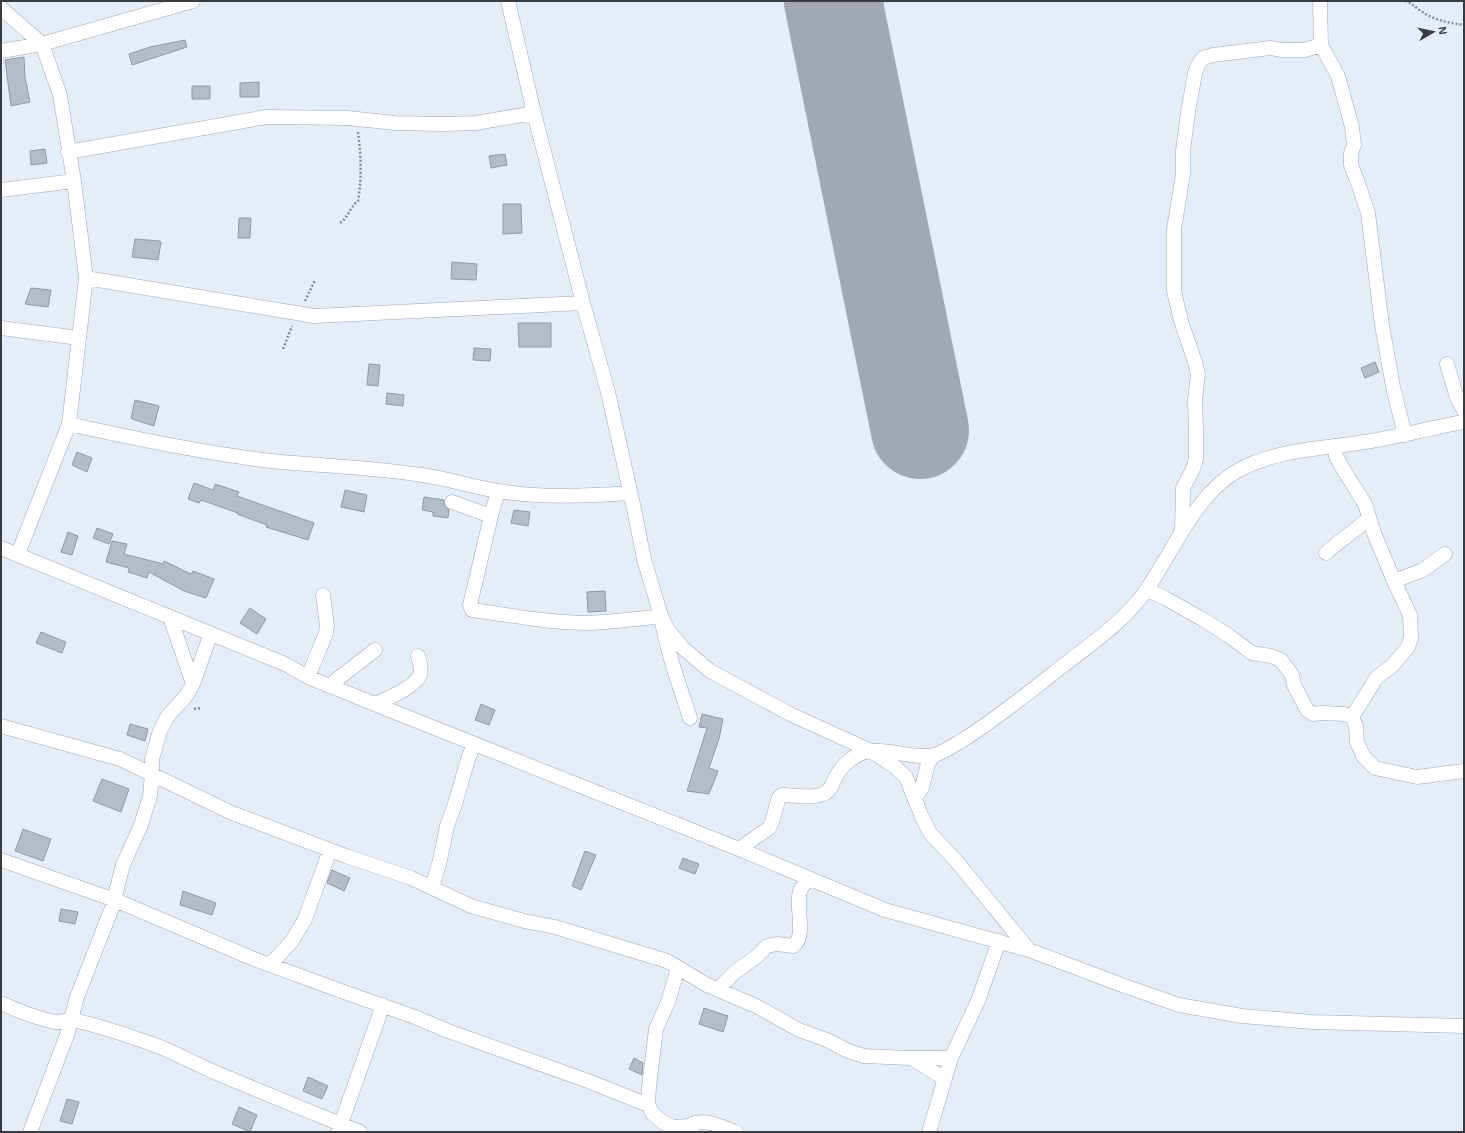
<svg xmlns="http://www.w3.org/2000/svg" width="1465" height="1133" font-family="Arial,sans-serif">
	<rect width="100%" height="100%" fill="#e5edfb"/>
	<g fill="none" stroke-linecap="round" stroke-linejoin="round">
		<path stroke="#a2a8b2" stroke-width="98" d="M833 1 920 430"/>
	</g>
	<path fill="#b4bcc9" stroke="#9199a5" d="M185 40 187 47 132 65 129 54 150 47Z
		M24 57 25 77 30 102 11 106 5 60Z
		M259 82V97H240V83Z
		M192 86H210V99H192Z
		M45 149 47 163 31 165 30 151Z
		M505 154 507 165 491 168 489 156Z
		M503 204H521L522 233 503 234Z
		M239 218H251L250 238H238Z
		M135 239 160 241 161 243 158 260 132 257Z
		M452 262 477 264 476 280 451 279Z
		M31 288 51 290 48 307 25 304Z
		M518 323H551V347H519Z
		M474 348 491 349 490 361 473 360Z
		M1375 362 1379 372 1365 378 1361 368Z
		M369 364 380 365 378 386 367 385Z
		M387 393 404 395 403 406 386 404Z
		M135 400 159 406 154 426 132 419 131 418Z
		M77 452 92 458 87 472 72 465Z
		M194 483 213 490 215 484 239 492 237 496 314 523 308 540 266 527 267 525 237 514 238 513 201 500 199 503 188 499Z
		M345 490 367 495 364 512 341 507Z
		M424 497 444 500 445 507 449 510 448 518 433 516V512L422 510Z
		M514 510 530 512 528 526 511 523Z
		M97 528 113 534 109 544 93 538Z
		M68 532 78 536 72 555 61 552Z
		M112 541 127 544 124 554 163 564 164 561 191 574 193 571 214 579 206 598 184 591 149 572 147 578 128 572 129 568 106 562Z
		M605 591 606 611 588 612 587 592Z
		M250 608 266 619 257 634 240 623Z
		M41 632 66 642 62 653 36 643Z
		M481 704 495 710 489 725 475 720Z
		M702 714 723 719 719 739 709 768 718 771 709 794 687 791 707 728 699 727Z
		M130 724 148 729 145 741 127 735Z
		M102 779 129 789 121 812 93 801Z
		M23 829 51 839 43 861 15 851Z
		M585 851 596 855 581 890 572 886Z
		M683 858 699 864 695 874 679 868Z
		M332 870 350 878 344 891 327 883Z
		M183 891 216 903 212 915 180 905Z
		M61 909 78 912 75 924 59 921Z
		M704 1008 728 1016 723 1032 699 1024Z
		M634 1058 643 1063 642 1075 629 1069Z
		M308 1077 328 1086 322 1099 303 1091Z
		M67 1099 79 1102 72 1124 60 1121Z
		M239 1107 257 1115 250 1132 232 1124Z"/>
	<g fill="none" stroke-linecap="round" stroke-linejoin="round">
		<defs>
			<path id="street" d="M508 1 534 113 583 303 608 392 634 509 644 559 661 616 668 630 683 648 710 671 792 715 869 750 894 766 906 777 922 817 930 833 957 862 1029 950
				M1 8 42 44 60 95 74 181 86 278 69 424 18 554
				M1321 45 1338 76 1352 127 1354 145 1351 153V165L1358 183 1368 213 1382 325 1393 387 1405 435
				M1 51 42 44 193 1
				M68 152 266 117 348 118 395 123 443 124 476 123 534 113
				M1 190 74 181
				M86 278 314 316 583 303
				M1 328 79 338
				M1447 364 1457 398 1464 411
				M69 424C136 439 203 453 271 461 321 466 372 467 421 475 447 478 472 487 498 491 541 498 587 496 630 493
				M1334 446 1336 456 1343 469 1365 504 1374 533 1394 581 1410 615 1411 638 1408 647 1392 666 1377 677 1352 717
				M498 491 491 516 470 605 472 610C510 615 549 623 588 623 612 622 637 619 661 616 667 652 679 684 690 718
				M452 502 491 516
				M1182 529 1183 488 1193 469 1196 459V430L1195 400 1198 374 1195 362 1181 321 1174 291V229L1183 174V151L1188 112 1195 73 1198 65 1203 58 1213 55 1270 48 1282 50H1305L1321 45 1320 1
				M1 548 285 664 308 677 387 709 739 849 885 910 1029 950 1122 985 1179 1005 1242 1016 1312 1022 1464 1026
				M1326 553C1340 540 1356 531 1369 517
				M1394 581 1423 570 1445 554
				M1147 590 1165 598 1204 620 1229 636 1241 645 1252 653 1271 656 1281 660 1292 675 1294 685 1307 710 1313 714 1322 713 1344 714 1352 717 1356 726 1357 742 1364 757 1375 768 1417 777 1464 771
				M170 617 193 684
				M308 677 326 633 327 626 323 595
				M331 686 335 681 375 650
				M375 704C387 699 415 687 420 675 422 669 420 662 418 656
				M1 726 120 759 232 813 346 856 411 878 471 906 524 921 555 927 667 961 707 985 756 1006 799 1030 827 1040 848 1051 864 1056 911 1058H951
				M915 798 922 788 928 763 934 755
				M739 849 769 828 772 822 779 797 782 795C795 795 810 799 823 794 832 791 832 782 837 775 843 764 856 753 869 751 888 748 917 760 935 755 944 752 953 746 961 741 994 721 1024 696 1055 672 1086 647 1124 623 1147 589 1174 550 1195 495 1237 471 1275 450 1317 449 1358 443 1394 438 1429 428 1464 422
				M1 860 115 900 254 959 344 992 415 1017 448 1031 588 1081 648 1105
				M432 888 440 860 447 826 455 804 468 759 474 744
				M271 964 292 941 305 919 330 850
				M678 968 668 1002 656 1029 649 1087 648 1105 653 1114 664 1123 673 1127 689 1126 695 1123 688 1132
				M718 989 735 972 756 957 767 946 777 944 793 946C807 937 795 905 800 891 802 885 807 882 811 879
				M1 1003C18 1011 37 1018 55 1022 61 1023 67 1019 73 1020 99 1026 124 1034 149 1043 171 1050 191 1062 212 1071 261 1092 311 1112 360 1132
				M913 1059 945 1079
				M695 1123C711 1120 721 1127 736 1132
				M30 1132 67 1035 77 997 115 900 116 892 123 865 141 825 150 796 152 774V759L160 731 167 717 186 696 193 684 211 633
				M338 1132 383 1005
				M929 1132 951 1058 978 1001 999 941"/>
		</defs>
		<use href="#street" stroke="#9fa7b3" stroke-width="15"/>
		<path stroke="#878d96" stroke-width="2.5" stroke-dasharray="2 2" stroke-linecap="butt" d="M1405 1C1412 3 1415 7 1421 11 1433 20 1450 23 1464 25
			M340 223C348 218 350 207 358 201 362 178 361 155 358 132
			M305 301 315 280
			M283 349 292 326
			M194 709 201 708"/>
		<use href="#street" stroke="#fff" stroke-width="14"/>
	</g>
	<rect width="1465" height="1133" fill="none" stroke="#383c41" stroke-width="4"/>
	<g transform="translate(1433 32) rotate(81)" stroke="#e5edfb" stroke-width="3" paint-order="stroke">
	<path d="M0-3L7 15L0 10L-7 15Z" fill="#383c41"/>
	<text y="-6" font-size="11" font-weight="bold" text-anchor="middle" fill="#383c41">N</text>
	</g>
</svg>
